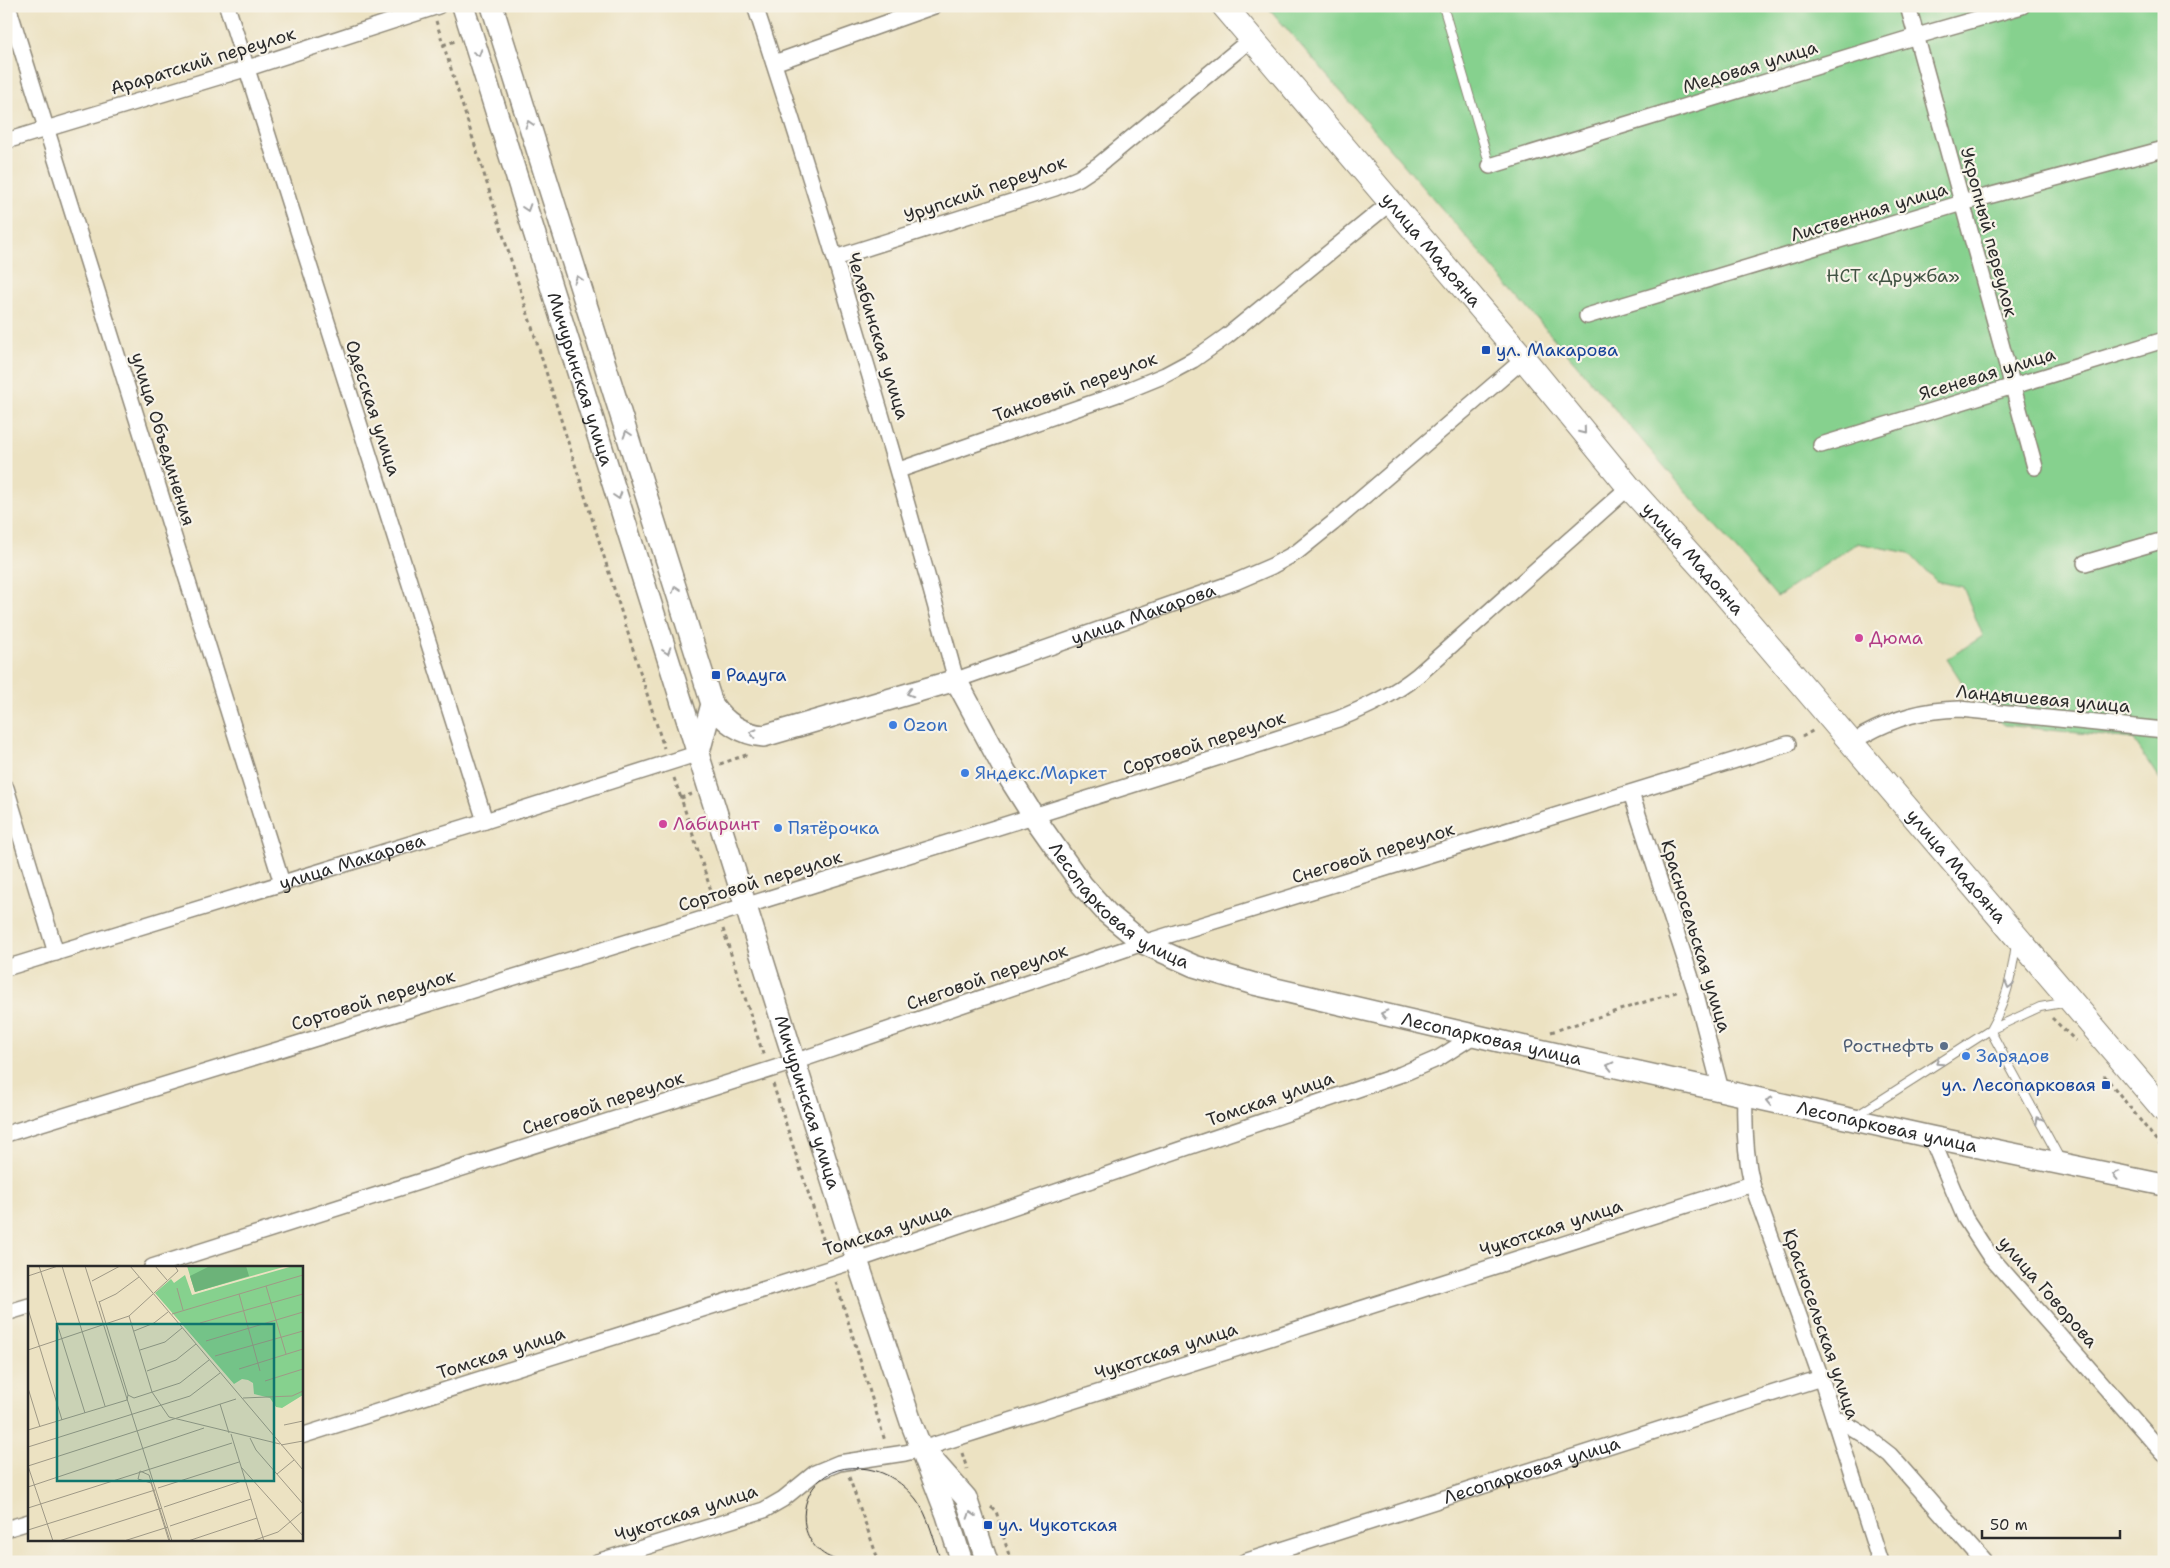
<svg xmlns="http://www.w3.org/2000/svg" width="2170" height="1568" font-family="'Shantell Sans',sans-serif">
	<rect width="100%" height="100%" fill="#f7f3e8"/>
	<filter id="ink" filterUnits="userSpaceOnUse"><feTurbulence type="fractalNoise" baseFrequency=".02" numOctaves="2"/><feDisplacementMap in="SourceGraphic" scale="10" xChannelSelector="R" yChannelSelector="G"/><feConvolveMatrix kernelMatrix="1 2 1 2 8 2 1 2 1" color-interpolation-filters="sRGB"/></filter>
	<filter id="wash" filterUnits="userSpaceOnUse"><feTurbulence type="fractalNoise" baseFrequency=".0096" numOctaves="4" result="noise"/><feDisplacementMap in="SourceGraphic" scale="20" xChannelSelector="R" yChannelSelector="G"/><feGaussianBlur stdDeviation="1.12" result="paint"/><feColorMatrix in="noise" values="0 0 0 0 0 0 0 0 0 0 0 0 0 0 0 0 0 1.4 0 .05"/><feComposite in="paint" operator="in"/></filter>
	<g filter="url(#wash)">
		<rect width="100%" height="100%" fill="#ece2c2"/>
		<path fill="#86d18e" stroke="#587e5c" d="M1267 6H2164V786L2133 739 2005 725 1974 701 1947 659 1983 636 1963 587 1936 581 1909 553 1857 543 1777 597Z"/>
	</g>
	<g filter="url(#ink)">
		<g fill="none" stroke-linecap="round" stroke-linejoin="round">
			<defs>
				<path id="lane" d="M1443 6 1490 166
					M1990 1030C2007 999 2011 979 2016 944
					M1990 1030 2040 1007 2068 1002
					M1856 1116 1990 1030 2060 1159"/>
				<g id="street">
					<path d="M8 6 282 883"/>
					<path d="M227 6 485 821"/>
					<path id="s1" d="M755 6C829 229 894 454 956 680L1235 582 1272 566 1297 552 1333 523 1524 359"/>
					<path d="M1908 6 2035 467"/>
					<path d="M774 63 934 6"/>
					<path d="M6 141 245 69 438 6"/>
					<path d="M1490 166 1917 36 2022 6"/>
					<path d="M835 258 1055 188 1079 178 1100 164 1251 39"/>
					<path d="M1587 316 1962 203 2164 149"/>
					<path d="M1821 445 2164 340"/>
					<path d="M899 470 1121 393 1165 375 1193 360 1227 336 1391 202"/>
					<path d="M2085 563 2164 540"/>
					<path d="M1864 735C1897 717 1923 710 1960 709L2164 730"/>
					<path d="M6 788 56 953"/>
					<path d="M1631 793 1694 987 1721 1090"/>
					<path id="s2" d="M6 968 485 821 699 753"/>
					<path d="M1745 1096C1744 1126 1745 1154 1752 1184L1821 1378 1880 1562"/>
					<path d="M6 1134C450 996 895 862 1338 719 1367 707 1393 695 1418 675L1629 487"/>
					<path d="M1931 1137 1965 1218 1989 1255 2164 1454"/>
					<path d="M152 1267 794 1062 1143 943 1788 744"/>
					<path d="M6 1313 29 1306"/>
					<path d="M1834 1417 1863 1434 1890 1455 1984 1562"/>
					<path d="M301 1436 857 1260 1402 1074 1439 1058 1475 1035"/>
					<path d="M6 1529 29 1522"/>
					<path d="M597 1562 764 1510 783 1499 815 1473 839 1463 905 1453 922 1449 1752 1184"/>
					<path id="s3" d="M1244 1562 1821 1378"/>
				</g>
				<g id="secondary">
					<path id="s4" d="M463 6 857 1260 911 1422 947 1515 962 1562"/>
					<path d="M492 6 712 704 699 752"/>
					<path id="s5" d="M712 704C724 722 742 734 764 736L956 680 1005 771 1034 817 1082 885 1107 913 1143 943 1194 966 1254 984 1512 1044 1931 1137 2164 1185"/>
					<path d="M929 1456 966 1498 987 1562"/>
				</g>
				<g id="primary">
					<path id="s6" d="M1224 6 1524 359 1629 487 1706 572 2164 1110"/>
				</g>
			</defs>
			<use href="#lane" stroke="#8c8676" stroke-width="10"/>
			<use href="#street" stroke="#8c8676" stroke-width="18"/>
			<use href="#secondary" stroke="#8c8676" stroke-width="24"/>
			<use href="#primary" stroke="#8c8676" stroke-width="26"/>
			<path stroke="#8c8676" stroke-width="3" stroke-dasharray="4 4" stroke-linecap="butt" d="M436 21 664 748
				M443 45 455 41
				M1534 341 1541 337
				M1802 737 1814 730
				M720 764 749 754
				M674 778 681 798
				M692 794 681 798 714 900
				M723 929 764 1057
				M2052 1018 2076 1041
				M1551 1032 1679 991
				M2104 1075 2164 1150
				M773 1084 828 1254
				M836 1282 885 1441
				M962 1453 967 1469
				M849 1477 879 1562
				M991 1507 996 1511 1011 1562"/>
			<use href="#lane" stroke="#fff" stroke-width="8"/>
			<use href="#street" stroke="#fff" stroke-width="15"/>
			<use href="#secondary" stroke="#fff" stroke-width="21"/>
			<use href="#primary" stroke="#fff" stroke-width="24"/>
			<path stroke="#2b2b2b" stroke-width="1" d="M845 1562C780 1552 796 1455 868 1469 887 1472 904 1484 916 1499 929 1516 934 1541 941 1562"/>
		</g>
		<defs><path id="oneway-chevron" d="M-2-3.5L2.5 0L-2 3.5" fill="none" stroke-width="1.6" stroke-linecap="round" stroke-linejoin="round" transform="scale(1.25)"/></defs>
		<g stroke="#a0a0a0">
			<use href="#oneway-chevron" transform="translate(478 53) rotate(72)"/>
			<use href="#oneway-chevron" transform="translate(529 124) rotate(-108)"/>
			<use href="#oneway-chevron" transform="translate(527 208) rotate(72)"/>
			<use href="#oneway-chevron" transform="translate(578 279) rotate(-108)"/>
			<use href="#oneway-chevron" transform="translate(1583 431) rotate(51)"/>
			<use href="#oneway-chevron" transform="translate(627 434) rotate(-108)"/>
			<use href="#oneway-chevron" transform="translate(618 496) rotate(72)"/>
			<use href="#oneway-chevron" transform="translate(676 589) rotate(-108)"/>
			<use href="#oneway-chevron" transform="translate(667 651) rotate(72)"/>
			<use href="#oneway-chevron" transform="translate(910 693) rotate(164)"/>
			<use href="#oneway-chevron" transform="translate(753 733) rotate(-166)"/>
			<use href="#oneway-chevron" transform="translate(2009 985) rotate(105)"/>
			<use href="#oneway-chevron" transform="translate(1384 1014) rotate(-167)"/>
			<use href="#oneway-chevron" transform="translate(1939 1062) rotate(147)"/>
			<use href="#oneway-chevron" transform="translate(1610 1066) rotate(-167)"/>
			<use href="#oneway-chevron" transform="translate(1769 1101) rotate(-168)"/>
			<use href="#oneway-chevron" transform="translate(2039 1120) rotate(-118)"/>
			<use href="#oneway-chevron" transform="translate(2116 1175) rotate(-168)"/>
			<use href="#oneway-chevron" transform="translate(971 1515) rotate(-108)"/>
		</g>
	</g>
	<g fill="#1a4fb4" stroke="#f7f3e8" stroke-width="2">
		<rect x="1481" y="345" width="10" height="10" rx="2.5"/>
		<rect x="711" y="670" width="10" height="10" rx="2.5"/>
		<rect x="2101" y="1080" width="10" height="10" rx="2.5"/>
		<rect x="983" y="1520" width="10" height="10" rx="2.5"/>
	</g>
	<g fill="#d1479c" stroke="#f7f3e8" stroke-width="2">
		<circle cx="1859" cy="638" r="5"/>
		<circle cx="663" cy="824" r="5"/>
	</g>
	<g fill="#3f7fe0" stroke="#f7f3e8" stroke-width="2">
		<circle cx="893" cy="725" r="5"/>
		<circle cx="965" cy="773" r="5"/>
		<circle cx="778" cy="828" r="5"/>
		<circle cx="1966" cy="1056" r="5"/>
	</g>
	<circle fill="#5c6f8a" stroke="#f7f3e8" stroke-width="2" cx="1944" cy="1046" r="5"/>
	<g text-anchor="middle" stroke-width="4.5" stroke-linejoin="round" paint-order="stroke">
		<g font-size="18" fill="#2b2b2b" stroke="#f7f3e8">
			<text transform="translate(203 61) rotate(-17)" y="6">Араратский переулок</text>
			<text transform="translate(1750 67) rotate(-17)" y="6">Медовая улица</text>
			<text transform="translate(985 189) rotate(-19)" y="6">Урупский переулок</text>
			<text transform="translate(1869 212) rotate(-17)" y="6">Лиственная улица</text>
			<text transform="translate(1989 232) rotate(75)" y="6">Укропный переулок</text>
			<text dy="6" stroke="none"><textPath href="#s6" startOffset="320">улица Мадояна</textPath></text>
			<text transform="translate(878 336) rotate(73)" y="6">Челябинская улица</text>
			<text transform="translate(1987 374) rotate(-17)" y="6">Ясеневая улица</text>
			<text dy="6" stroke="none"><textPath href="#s4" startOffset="391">Мичуринская улица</textPath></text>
			<text transform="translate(1075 387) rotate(-20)" y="6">Танковый переулок</text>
			<text transform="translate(373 408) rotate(72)" y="6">Одесская улица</text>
			<text transform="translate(163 439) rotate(73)" y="6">улица Объединения</text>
			<text dy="6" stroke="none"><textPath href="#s6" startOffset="725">улица Мадояна</textPath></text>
			<text dy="6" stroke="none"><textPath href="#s1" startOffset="902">улица Макарова</textPath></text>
			<text transform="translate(2043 699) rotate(5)" y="6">Ландышевая улица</text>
			<text transform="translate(1204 743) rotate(-18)" y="6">Сортовой переулок</text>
			<text transform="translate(1373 853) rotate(-17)" y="6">Снеговой переулок</text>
			<text dy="6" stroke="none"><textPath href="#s2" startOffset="362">улица Макарова</textPath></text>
			<text dy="6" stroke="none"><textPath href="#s6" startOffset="1130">улица Мадояна</textPath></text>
			<text transform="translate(760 881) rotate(-17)" y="6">Сортовой переулок</text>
			<text dy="6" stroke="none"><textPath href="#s5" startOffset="546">Лесопарковая улица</textPath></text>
			<text transform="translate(1696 936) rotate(73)" y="6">Красносельская улица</text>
			<text transform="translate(987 977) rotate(-19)" y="6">Снеговой переулок</text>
			<text transform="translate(373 1000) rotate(-17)" y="6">Сортовой переулок</text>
			<text dy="6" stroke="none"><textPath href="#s5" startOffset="951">Лесопарковая улица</textPath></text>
			<text transform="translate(1270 1099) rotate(-19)" y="6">Томская улица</text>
			<text dy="6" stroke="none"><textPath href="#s4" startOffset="1149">Мичуринская улица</textPath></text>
			<text transform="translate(603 1103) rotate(-18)" y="6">Снеговой переулок</text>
			<text dy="6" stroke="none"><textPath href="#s5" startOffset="1356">Лесопарковая улица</textPath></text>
			<text transform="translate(1551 1228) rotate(-18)" y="6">Чукотская улица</text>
			<text transform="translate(887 1230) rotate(-18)" y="6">Томская улица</text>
			<text transform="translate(2048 1292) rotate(49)" y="6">улица Говорова</text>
			<text transform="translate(1821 1324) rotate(71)" y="6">Красносельская улица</text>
			<text transform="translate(1166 1351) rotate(-18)" y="6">Чукотская улица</text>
			<text transform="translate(501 1353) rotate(-18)" y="6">Томская улица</text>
			<text dy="6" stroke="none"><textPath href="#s3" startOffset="302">Лесопарковая улица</textPath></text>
			<text transform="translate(686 1513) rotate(-18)" y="6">Чукотская улица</text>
		</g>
		<g font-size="18" fill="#425444" stroke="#f7f3e8">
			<text x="1893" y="282">НСТ «Дружба»</text>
		</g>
		<g font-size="18" fill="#164399" stroke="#f7f3e8" text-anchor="start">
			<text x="1496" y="356">ул. Макарова</text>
			<text x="726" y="681">Радуга</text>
			<text x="2096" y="1091" text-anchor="end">ул. Лесопарковая</text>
			<text x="998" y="1531">ул. Чукотская</text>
		</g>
		<g font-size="18" fill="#b23c85" stroke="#f7f3e8" text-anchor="start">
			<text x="1869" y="644">Дюма</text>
			<text x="673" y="830">Лабиринт</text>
		</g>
		<g font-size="18" fill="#366cbe" stroke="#f7f3e8" text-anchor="start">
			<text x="903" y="731">Ozon</text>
			<text x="975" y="779">Яндекс.Маркет</text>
			<text x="788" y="834">Пятёрочка</text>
			<text x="1976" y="1062">Зарядов</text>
		</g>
		<g font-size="18" fill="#4e5e75" stroke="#f7f3e8" text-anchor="end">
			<text x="1934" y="1052">Ростнефть</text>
		</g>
	</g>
	<g transform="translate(28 1266)">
		<rect width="275" height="275" fill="#ece2c2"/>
		<path d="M159 0H259L167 26ZM265 0H275V129L254 142 248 141 242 132 226 128 225 117 220 114 214 113 206 118 127 27 143 13 146 17 157 9 164 29Z" fill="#86d18e"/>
		<path d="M182 0H218L221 10 167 26 162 10Z" fill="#6cb379"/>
		<path fill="none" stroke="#9f9986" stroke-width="1" d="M11 0 57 147M34 0 77 140M57 0 144 275M102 0 275 204M127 0 139 14M0 10 30 0M64 15 92 0M238 20 258 88M149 22 155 44M126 27 150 5 147 0M211 28 232 105M71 35 100 129 99 134M71 36 88 28 111 11M0 43 34 154M144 48 275 9M101 50 124 126 141 151 252 178M172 57 275 28M106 65 126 57 140 46M178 75 275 46M0 84 101 50 125 28M112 84 137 76 154 62M187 90 275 65M211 103 275 83M119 105 148 94 168 78M237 115 275 103M0 122 12 161M100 129 106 132 152 117 181 94M215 132 264 130 275 125M192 138 201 167M256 159 275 155M0 164 99 134M203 168 236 275M222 172 228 184 275 238M253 179 275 175M0 181 162 130 192 107M0 200 208 133M0 200 25 275M213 201 275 270M249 208 266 194M0 221 176 162M130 222 211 196M136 241 217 214M0 242 204 177M142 260 223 233M0 264 127 224M31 275 134 242M96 275 140 261M141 275 123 217 110 213 112 205 121 209 142 275M160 275 229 252M224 275 250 266 275 245"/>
		<path fill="#0f766e" fill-opacity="0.15" stroke="#0f766e" stroke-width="2.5" d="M29 58H246V215H29Z"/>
		<rect width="275" height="275" fill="none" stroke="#2b2b2b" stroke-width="2.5"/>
	</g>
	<rect width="2170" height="1568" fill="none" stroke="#f7f3e8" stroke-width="25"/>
	<path d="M1982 1530v8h138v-8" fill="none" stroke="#2b2b2b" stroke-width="2.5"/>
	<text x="1990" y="1530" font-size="15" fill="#2b2b2b" stroke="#f7f3e8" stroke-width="4" paint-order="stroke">50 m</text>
</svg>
